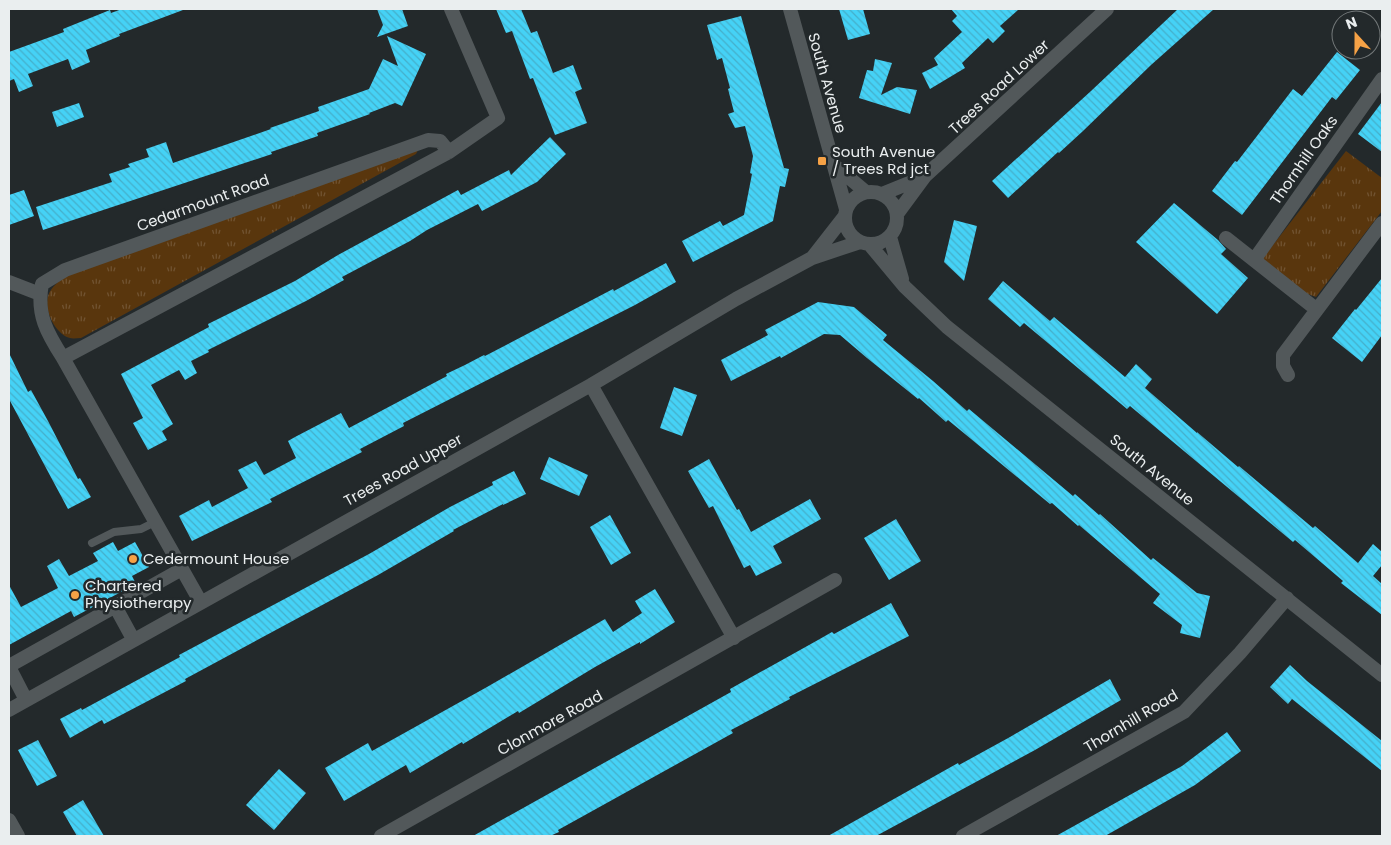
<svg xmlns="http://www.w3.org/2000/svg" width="1391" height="845" font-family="Poppins,sans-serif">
	<defs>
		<pattern id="grass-tufts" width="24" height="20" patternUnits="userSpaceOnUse" patternTransform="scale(1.25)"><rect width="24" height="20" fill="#59360d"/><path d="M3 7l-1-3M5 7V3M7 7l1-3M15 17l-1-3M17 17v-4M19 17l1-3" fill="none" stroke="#715331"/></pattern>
		<pattern id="building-back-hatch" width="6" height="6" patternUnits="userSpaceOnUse" patternTransform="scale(1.25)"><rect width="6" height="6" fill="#45d2f6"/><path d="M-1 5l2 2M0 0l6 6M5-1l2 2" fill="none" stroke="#45afca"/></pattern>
	</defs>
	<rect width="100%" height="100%" fill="#23292b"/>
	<path fill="url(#grass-tufts)" d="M419 148 416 154 81 338C77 338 73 339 70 338 55 334 44 310 48 296 51 287 59 281 66 275Z
		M1346 151 1382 178V211L1316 297 1305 293 1262 259Z"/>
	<path fill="url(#building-back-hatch)" d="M122 9 183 10 119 34 120 36 86 50 90 62 72 70 68 59 28 74 33 86 19 92 14 79 9 81V52L64 32 63 29 110 10 111 13Z
		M377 9H402L408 26 377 37 383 25Z
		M496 9H521L531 33 537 31 553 73 573 65 582 89 575 92 587 123 555 135 533 78 530 79 512 31 506 33Z
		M839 9H863L870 34 848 40Z
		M951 9H1019L1000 26 1005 31 993 43 988 38 962 63 965 68 930 89 922 73 938 65 934 58 962 32 952 21 957 16Z
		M1178 9H1214L1151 65 1083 131 1059 153 1058 152 1008 198 992 181 1091 91Z
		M741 16 784 168 789 169 785 187 780 186 773 221 693 262 682 241 720 221 723 226 744 215 752 174 750 173 753 156 745 126 735 128 728 114 734 112 728 89 730 88 722 58 717 60 707 25Z
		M387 36 426 54 402 106 395 103 369 113 370 114 317 133 318 136 271 152 272 154 43 230 36 207 112 182 109 174 130 167 128 164 149 157 146 149 166 142 173 163 271 129 270 128 319 111 318 107 369 89 383 59 398 66Z
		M1337 52 1360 70 1336 100 1332 97 1242 215 1212 191 1235 161 1237 162 1293 89 1302 96Z
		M875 59 892 63 881 95 897 87 917 90 910 114 859 98 867 70 873 71Z
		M1382 102V152L1358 134Z
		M79 103 84 117 57 127 52 112Z
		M550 137 566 154 537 182 482 211 478 204 427 230 410 241 342 277 344 280 306 301 208 350 209 352 191 361 197 373 185 380 179 370 151 385 173 424 162 431 167 440 148 450 133 423 143 418 121 374 209 327 208 324 295 281 338 255 458 190 461 195 509 170 511 175Z
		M24 190 34 216 9 225V195Z
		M1174 203 1218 240 1226 249 1221 254 1248 278 1217 314 1136 242Z
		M954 220 977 226 964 281 944 262Z
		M666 263 676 282 635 305 403 423 404 426 360 449 362 452 270 499 272 502 192 541 179 516 209 500 212 507 248 488 238 470 256 461 264 475 296 458 288 441 295 437 341 413 349 428 447 376 446 374 465 365 484 355 485 356 613 289 614 291Z
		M1382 278V335L1362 362 1332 338 1355 309 1356 310Z
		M1003 281 1050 321 1054 317 1125 377 1136 364 1152 379 1145 388 1197 433V432L1238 467 1239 466 1313 528 1315 526 1358 563 1373 544 1382 552V565L1373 576 1382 584V615L1341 583 1343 581 1295 540 1293 542 1130 406 1127 409 1024 323 1020 327 988 299Z
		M818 302 854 307 887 335 883 340 933 381 967 411 969 409 1073 496 1075 494 1099 515 1100 514 1151 560 1153 558 1197 593 1210 596 1200 638 1180 633 1182 625 1153 603 1160 594 1079 525 1078 526 1052 503 1050 504 948 420 946 422 919 398 918 399 867 358 840 335 824 334 781 358 780 356 731 381 721 360 768 335 765 330Z
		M9 353 28 392 31 390 48 421 78 479 80 478 91 497 68 509 9 399Z
		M674 387 697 395 682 436 660 428Z
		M549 457 588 475 579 496 540 479Z
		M709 459 737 510 739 509 751 532 810 499 821 519 773 546 782 563 756 576 750 565 744 568 713 506 709 508 688 471Z
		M514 471 526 494 503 505V504L453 530 454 531 378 575 185 679 186 681 104 724 102 720 70 738 60 719 81 708 82 710 180 657 179 655 369 554 450 507 493 485 492 482Z
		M610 515 631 553 611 565 590 527Z
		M896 519 921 561 889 580 864 538Z
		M113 542 118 551 135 542 149 567 132 576 136 584 74 617 71 611 9 645V585L21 607 58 588 47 566 59 559 69 576 98 561 93 553Z
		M655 589 675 622 640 644V642L595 667 519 713 518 711 463 744 462 742 410 773 406 765 344 801 325 768 368 743 372 751 487 687 605 619 613 632 642 613 635 601Z
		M891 603 909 636 789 697 790 699 731 730 733 733 558 830 559 832 550 836H473L731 692 730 689 818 640 832 632 834 634Z
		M1290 665 1307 681 1382 741V771L1292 699 1288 704 1270 687Z
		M1110 679 1121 700 1035 750 876 836H828L958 763 959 765 1010 737Z
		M1227 732 1241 751 1195 785 1105 836H1056L1182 766Z
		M38 740 57 776 37 786 18 750Z
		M279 769 306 793 274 830 246 805Z
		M83 800 94 819 104 836H77L74 831 63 812Z"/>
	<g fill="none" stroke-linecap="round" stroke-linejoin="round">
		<path stroke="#52585a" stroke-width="8" d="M92 543 114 532 141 529 155 522"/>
		<path stroke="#52585a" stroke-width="14" d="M790 9 846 209
			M835 166 866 192
			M845 218a26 26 0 1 1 52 0a26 26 0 1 1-52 0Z
			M882 194 924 177
			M897 214 925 176 1107 9
			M890 237 902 279
			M1226 238 1316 309
			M870 245 905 287 947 327 1382 675
			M812 258 844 217
			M1254 260 1382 79
			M9 282 40 294
			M63 358C47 333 36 314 42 284L65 270 428 140 440 141 449 152
			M1288 375 1283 366V355L1382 223
			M591 385 734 638
			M200 601 63 358 449 152 498 118 451 9
			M115 606 133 639
			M9 666 182 569
			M9 667 26 700
			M9 710 591 385 736 299 812 258 860 242
			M9 820 18 836
			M381 836 835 580
			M963 836 1184 712 1240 653 1287 598"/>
	</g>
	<g fill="#f6a246" stroke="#23292b" stroke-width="2">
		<rect x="817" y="156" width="10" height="10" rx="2.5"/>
		<circle cx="133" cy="559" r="5"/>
		<circle cx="75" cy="595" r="5"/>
	</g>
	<g text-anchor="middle" stroke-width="5" stroke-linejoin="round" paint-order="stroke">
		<g font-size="15" fill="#eaeeef" stroke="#23292b">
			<text transform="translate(827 83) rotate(74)" y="5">South Avenue</text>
			<text transform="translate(999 87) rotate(-43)" y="5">Trees Road Lower</text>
			<text transform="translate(1304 160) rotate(-55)" y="5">Thornhill Oaks</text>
			<text transform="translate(203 203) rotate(-20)" y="5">Cedarmount Road</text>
			<text transform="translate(403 470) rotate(-29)" y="5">Trees Road Upper</text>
			<text transform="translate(1152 470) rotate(39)" y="5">South Avenue</text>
			<text transform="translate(1131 721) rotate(-31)" y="5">Thornhill Road</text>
			<text transform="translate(550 723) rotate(-29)" y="5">Clonmore Road</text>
		</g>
		<g font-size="15" fill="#eaeeef" stroke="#23292b" text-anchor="start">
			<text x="832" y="157">South Avenue<tspan x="832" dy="17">/ Trees Rd jct</tspan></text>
			<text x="143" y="564">Cedermount House</text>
			<text x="85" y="591">Chartered<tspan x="85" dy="17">Physiotherapy</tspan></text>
		</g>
	</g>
	<rect width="1391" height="845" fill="none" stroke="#eaeeef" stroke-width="20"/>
	<g transform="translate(1356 35) rotate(339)"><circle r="24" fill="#23292b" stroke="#737879"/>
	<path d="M0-4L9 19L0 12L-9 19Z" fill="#f6a246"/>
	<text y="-8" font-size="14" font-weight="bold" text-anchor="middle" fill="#eaeeef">N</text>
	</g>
</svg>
